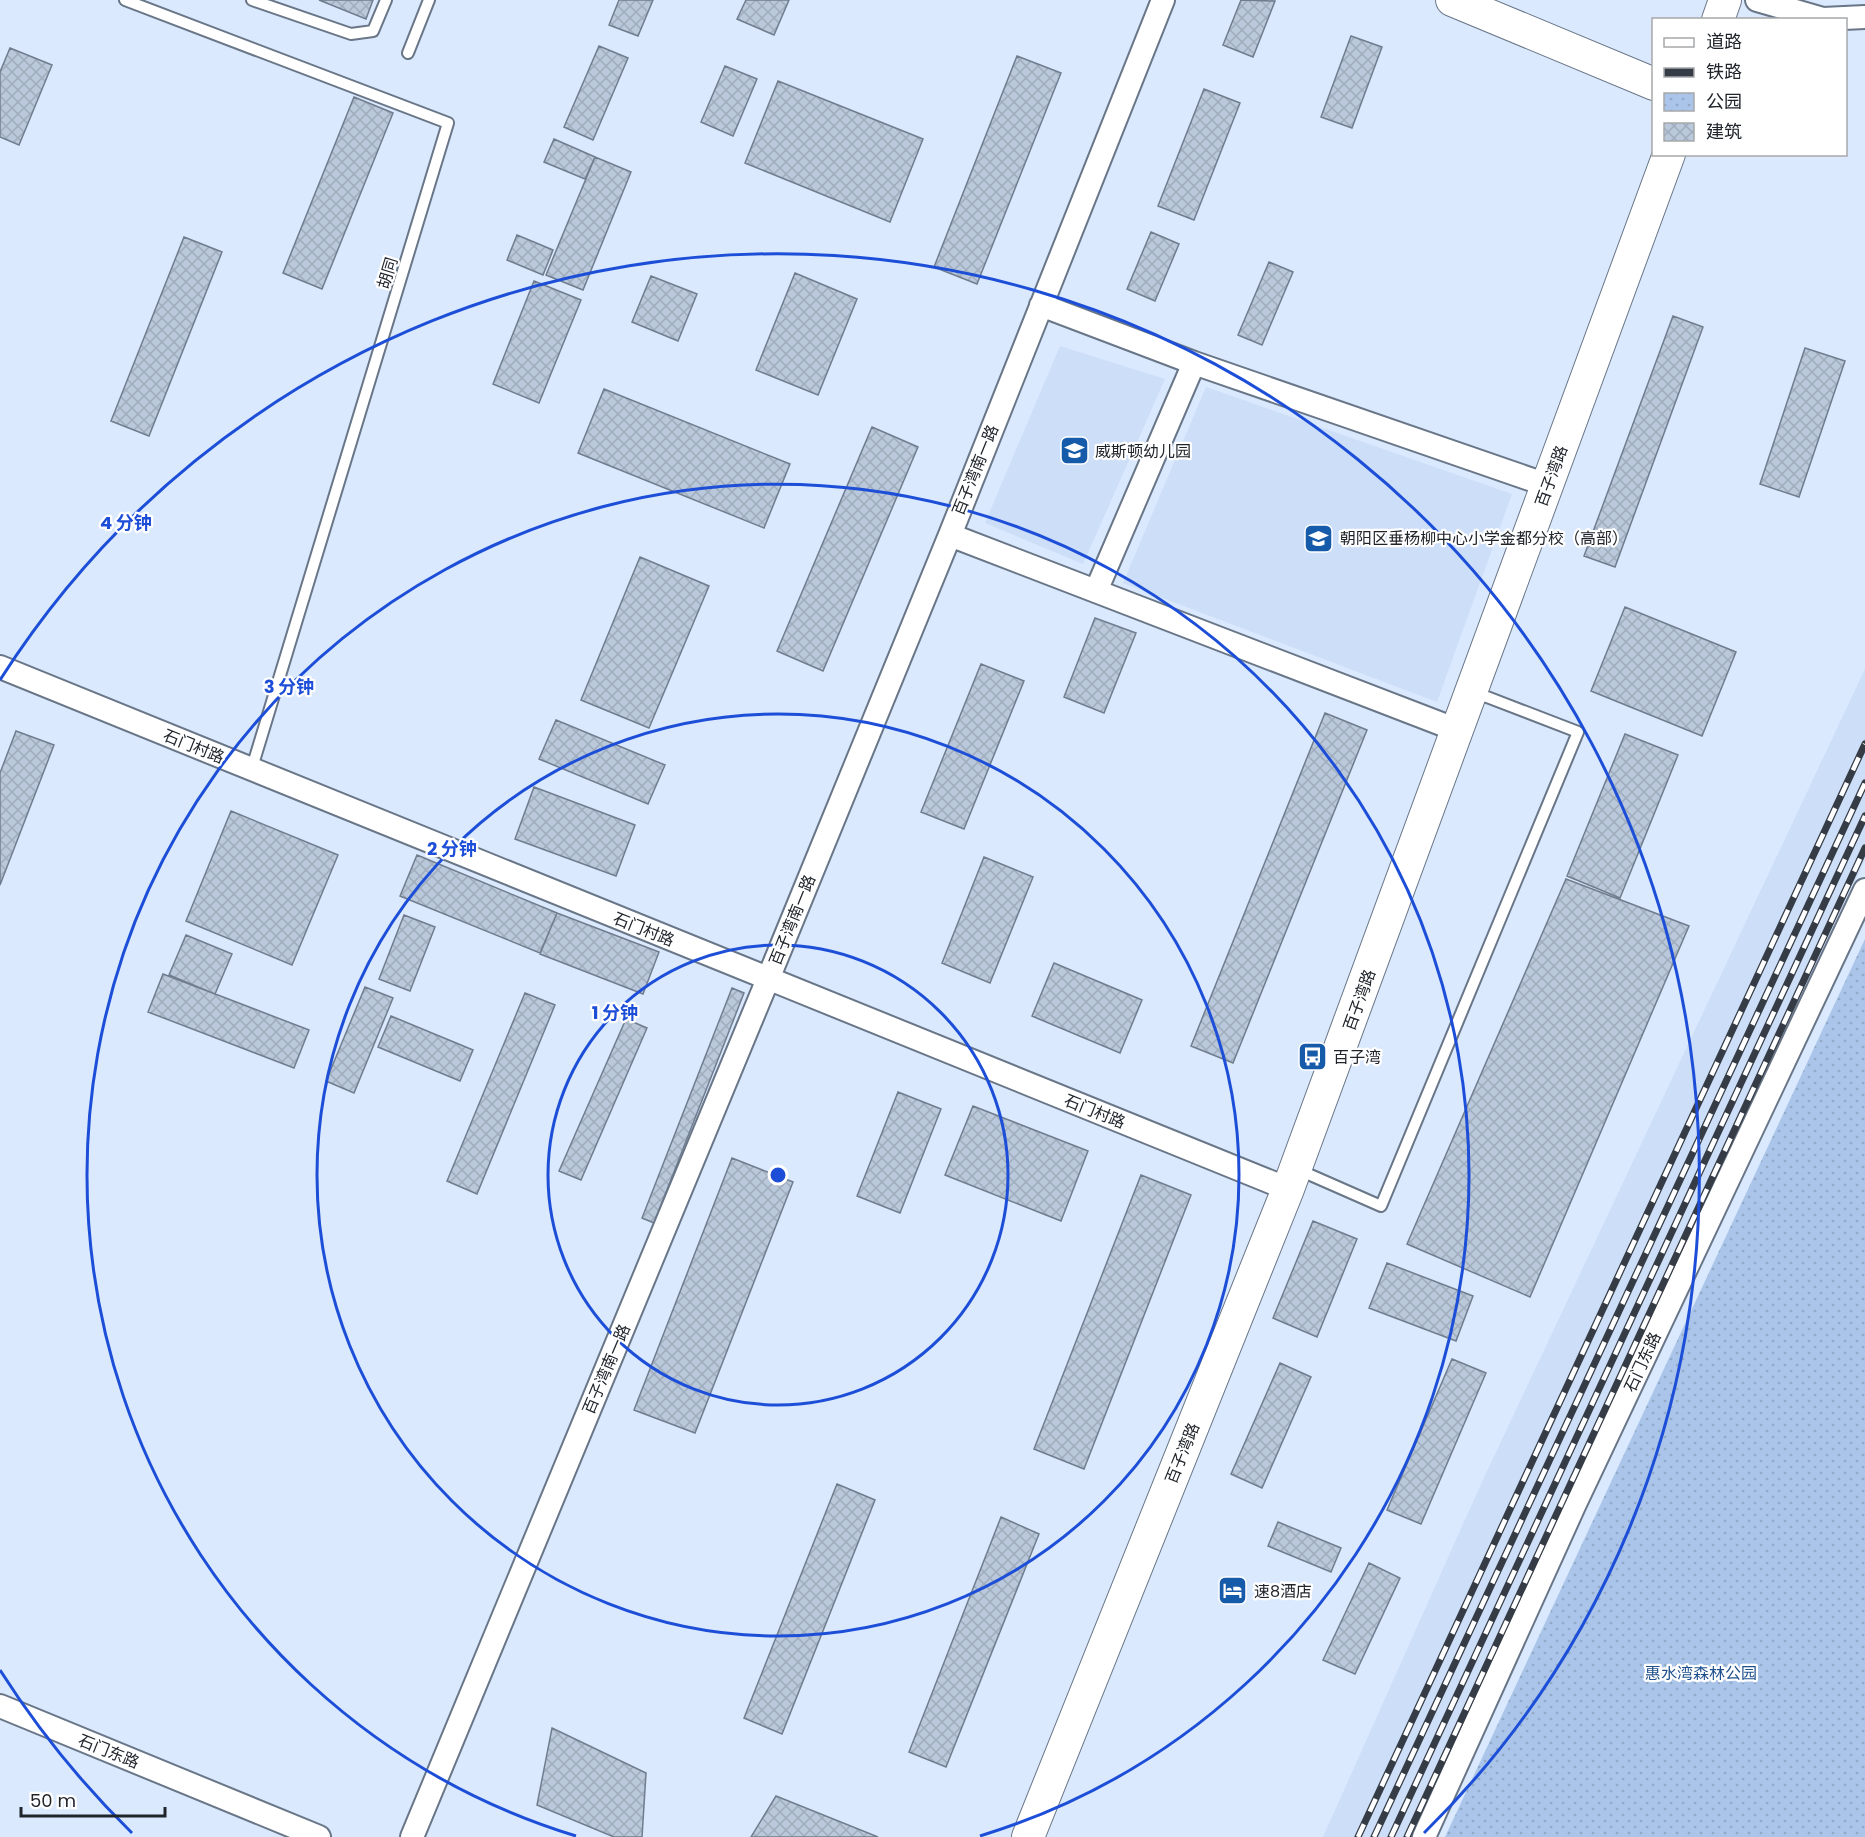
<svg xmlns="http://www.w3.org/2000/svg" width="1865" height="1837" font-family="Poppins,'Noto Sans SC',sans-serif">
	<defs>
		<pattern id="park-dots" width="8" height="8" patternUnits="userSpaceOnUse" patternTransform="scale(1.5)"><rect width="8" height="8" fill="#aac5e9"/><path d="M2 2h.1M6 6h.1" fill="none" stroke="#92a9c8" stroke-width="1.8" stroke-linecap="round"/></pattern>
		<pattern id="building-cross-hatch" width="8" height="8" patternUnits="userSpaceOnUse" patternTransform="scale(1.5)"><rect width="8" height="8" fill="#b9c8db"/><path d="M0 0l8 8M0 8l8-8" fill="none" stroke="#9facbc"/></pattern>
	</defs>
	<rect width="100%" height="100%" fill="#dae9fd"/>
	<path fill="#ccdef8" d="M1060 346 1165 379 1083 564 985 523Z
		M1206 387 1512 494 1437 702 1123 583Z
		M1865 669V860L1559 1521 1417 1837H1323L1481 1484Z"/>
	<path fill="url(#park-dots)" d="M1865 939V1837H1445Z"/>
	<path fill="url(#building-cross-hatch)" stroke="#707d8f" stroke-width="1.5" d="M319 0H373L366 19Z
		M619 0H653L638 36 609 25Z
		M746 0H789L774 35 737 19Z
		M1241 0 1275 1 1253 57 1223 45Z
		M1351 36 1382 47 1352 128 1321 117Z
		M599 46 628 58 593 140 564 127Z
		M10 48 52 65 19 145 0 137V72Z
		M1017 56 1061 73 977 284 934 267Z
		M725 66 757 79 733 136 701 122Z
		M778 81 923 139 890 222 745 163Z
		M1204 89 1240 103 1194 220 1158 206Z
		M354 97 393 113 322 289 283 273Z
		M554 139 595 157 585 179 544 162Z
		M595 157 631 172 583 290 546 275Z
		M1151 232 1179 244 1155 301 1127 289Z
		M517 235 553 250 543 275 507 260Z
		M184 237 222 252 149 436 111 421Z
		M1269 262 1293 272 1262 345 1238 335Z
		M795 273 857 299 818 395 756 370Z
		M651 276 697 294 678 341 632 322Z
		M534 281 581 300 539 403 493 384Z
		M1673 316 1703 327 1615 567 1584 556Z
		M1805 348 1845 361 1799 497 1760 484Z
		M604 389 790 464 764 528 578 453Z
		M872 427 918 447 823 671 777 651Z
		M640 557 709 586 649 728 581 700Z
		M1625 607 1736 652 1702 736 1591 691Z
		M1095 618 1136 633 1104 713 1064 697Z
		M981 664 1024 681 964 829 921 812Z
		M1325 713 1367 730 1233 1063 1191 1046Z
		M556 720 665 765 648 804 539 759Z
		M16 731 54 745 0 885V773Z
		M1625 734 1678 755 1620 898 1567 876Z
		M534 787 635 825 616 876 515 839Z
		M231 811 338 855 292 965 186 921Z
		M417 855 557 913 540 953 400 896Z
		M984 857 1033 877 990 983 942 963Z
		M1566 879 1689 926 1530 1297 1407 1244Z
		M557 913 659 952 643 994 540 954Z
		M404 915 435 927 410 991 379 979Z
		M186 935 232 954 215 994 169 975Z
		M1054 963 1142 1000 1120 1053 1032 1016Z
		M163 974 309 1030 294 1068 148 1012Z
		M365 987 393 998 354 1093 326 1081Z
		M732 988 744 993 654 1223 642 1218Z
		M525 993 555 1005 477 1194 447 1181Z
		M391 1016 473 1050 460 1081 378 1047Z
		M626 1019 647 1028 581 1180 559 1171Z
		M898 1092 941 1109 900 1213 857 1196Z
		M973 1106 1088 1151 1061 1221 945 1175Z
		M732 1158 793 1182 695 1433 634 1410Z
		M1141 1175 1191 1195 1084 1469 1034 1449Z
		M1313 1221 1357 1239 1317 1337 1273 1318Z
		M1387 1263 1473 1296 1456 1341 1369 1308Z
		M1452 1359 1486 1373 1421 1524 1387 1510Z
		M1280 1363 1311 1377 1262 1488 1231 1474Z
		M837 1484 875 1500 782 1734 744 1718Z
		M1001 1517 1039 1534 946 1767 909 1752Z
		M1278 1522 1341 1548 1331 1572 1268 1546Z
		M1369 1563 1400 1578 1355 1674 1323 1660Z
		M552 1728 646 1773 642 1837H614L537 1805Z
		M776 1796 878 1837H751Z"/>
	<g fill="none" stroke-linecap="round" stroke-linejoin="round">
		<defs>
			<path id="lane" d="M125 0 448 123 254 761
				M252 0 351 34 373 31 386 0
				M408 53 429 0
				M1299 1170 1381 1206 1578 732 1474 692"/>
			<path id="street" d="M1757 0 1823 19 1865 17
				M1041 305 1194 363 1547 485
				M950 535 1457 730
				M1096 591 1194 363
				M0 667 1288 1189
				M0 1706 319 1837
				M412 1837 768 979 950 535 1163 0
				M1424 1837 1574 1506 1865 890"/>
			<path id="secondary" d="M1452 0 1654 84
				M1718 20 1725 0
				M1028 1837 1288 1189 1669 154"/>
		</defs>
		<use href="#lane" stroke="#697688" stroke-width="14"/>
		<use href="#street" stroke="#697688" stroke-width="26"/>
		<use href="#secondary" stroke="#697688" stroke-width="34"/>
		<use href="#lane" stroke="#fff" stroke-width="10"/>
		<use href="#street" stroke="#fff" stroke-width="22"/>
		<use href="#secondary" stroke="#fff" stroke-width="32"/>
		<defs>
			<path id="rail" d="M1358 1837 1865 744
				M1374 1837 1865 783
				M1391 1837 1865 816
				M1407 1837 1865 848"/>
		</defs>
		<use href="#rail" stroke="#363c45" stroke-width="7"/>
		<use href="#rail" stroke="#fff" stroke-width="4.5" stroke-dasharray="14" stroke-linecap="butt"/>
	</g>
	<g fill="none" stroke="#1d4ed8" stroke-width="3">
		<circle cx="778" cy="1175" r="230"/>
		<circle cx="778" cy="1175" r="461"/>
		<path d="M576 1836A691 691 0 1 1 980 1836"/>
		<path d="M132 1833A922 922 0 0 1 0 1670M0 680A922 922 0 1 1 1424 1833"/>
	</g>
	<defs>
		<symbol id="school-square" viewBox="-11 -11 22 22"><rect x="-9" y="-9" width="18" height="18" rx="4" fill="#165baa" stroke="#fff"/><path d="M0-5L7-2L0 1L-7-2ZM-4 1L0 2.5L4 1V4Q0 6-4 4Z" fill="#fff"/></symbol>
		<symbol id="bus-square" viewBox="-11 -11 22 22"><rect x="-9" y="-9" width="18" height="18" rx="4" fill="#165baa" stroke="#fff"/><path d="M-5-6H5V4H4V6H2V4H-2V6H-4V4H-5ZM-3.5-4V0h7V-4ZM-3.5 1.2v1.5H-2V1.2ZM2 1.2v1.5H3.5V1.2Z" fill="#fff"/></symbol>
		<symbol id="hotel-square" viewBox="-11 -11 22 22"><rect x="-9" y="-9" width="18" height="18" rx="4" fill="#165baa" stroke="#fff"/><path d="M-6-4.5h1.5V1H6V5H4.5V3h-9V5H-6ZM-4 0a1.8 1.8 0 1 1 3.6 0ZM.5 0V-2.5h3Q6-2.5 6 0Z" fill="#fff"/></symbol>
	</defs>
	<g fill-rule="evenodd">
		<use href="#school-square" x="1058" y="434" width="33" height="33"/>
		<use href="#school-square" x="1302" y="522" width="33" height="33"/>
		<use href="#bus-square" x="1296" y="1040" width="33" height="33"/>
		<use href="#hotel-square" x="1216" y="1574" width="33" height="33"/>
	</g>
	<g text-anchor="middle" stroke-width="4.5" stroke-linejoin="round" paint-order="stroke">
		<g font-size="16" fill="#20252c" stroke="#fff">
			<text transform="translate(387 273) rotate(-73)" y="6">胡同</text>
			<text transform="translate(975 470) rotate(-68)" y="6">百子湾南一路</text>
			<text transform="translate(1551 476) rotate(-70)" y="6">百子湾路</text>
			<text transform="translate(194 746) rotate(22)" y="6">石门村路</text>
			<text transform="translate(792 920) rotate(-68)" y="6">百子湾南一路</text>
			<text transform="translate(644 929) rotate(22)" y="6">石门村路</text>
			<text transform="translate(1359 1000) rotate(-70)" y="6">百子湾路</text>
			<text transform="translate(1095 1111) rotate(22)" y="6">石门村路</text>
			<text transform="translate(1642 1362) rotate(-65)" y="6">石门东路</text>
			<text transform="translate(606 1369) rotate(-67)" y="6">百子湾南一路</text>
			<text transform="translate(1182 1453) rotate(-68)" y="6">百子湾路</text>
			<text transform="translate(109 1751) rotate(22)" y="6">石门东路</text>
		</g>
		<g font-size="16" fill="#20252c" stroke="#fff" text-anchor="start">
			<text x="1095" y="457">威斯顿幼儿园</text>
			<text x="1340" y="544">朝阳区垂杨柳中心小学金都分校（高部）</text>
			<text x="1333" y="1063">百子湾</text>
			<text x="1254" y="1597">速8酒店</text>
		</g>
		<g font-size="16" fill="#1f508d" stroke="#fff">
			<text x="1701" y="1679">惠水湾森林公园</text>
		</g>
	</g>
	<circle cx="778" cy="1175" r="9" fill="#1d4ed8" stroke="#fff" stroke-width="3"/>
	<g font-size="18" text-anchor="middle" font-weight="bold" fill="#1d4ed8" stroke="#fff" stroke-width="4.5" stroke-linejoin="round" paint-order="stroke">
		<text x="126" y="529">4 分钟</text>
		<text x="289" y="693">3 分钟</text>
		<text x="452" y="855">2 分钟</text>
		<text x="615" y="1019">1 分钟</text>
	</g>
	<rect x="1652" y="18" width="195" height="138" fill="#ffffff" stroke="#a6a8ab" stroke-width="1.5"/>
	<rect x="1664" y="38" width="30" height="9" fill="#ffffff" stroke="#a6a8ab" stroke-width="1.5"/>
	<text x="1706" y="48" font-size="18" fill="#20252c">道路</text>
	<rect x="1664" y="68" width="30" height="9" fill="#363c45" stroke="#a6a8ab" stroke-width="1.5"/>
	<text x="1706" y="78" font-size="18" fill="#20252c">铁路</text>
	<rect x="1664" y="93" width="30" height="18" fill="url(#park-dots)" stroke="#a6a8ab" stroke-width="1.5"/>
	<text x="1706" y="108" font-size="18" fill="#20252c">公园</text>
	<rect x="1664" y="123" width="30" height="18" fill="url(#building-cross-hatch)" stroke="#a6a8ab" stroke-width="1.5"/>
	<text x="1706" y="138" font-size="18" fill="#20252c">建筑</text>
	<path d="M21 1807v9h144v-9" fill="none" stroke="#20252c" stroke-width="3"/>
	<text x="30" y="1807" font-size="18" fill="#20252c" stroke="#ffffff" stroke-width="4.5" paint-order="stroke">50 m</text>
</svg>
